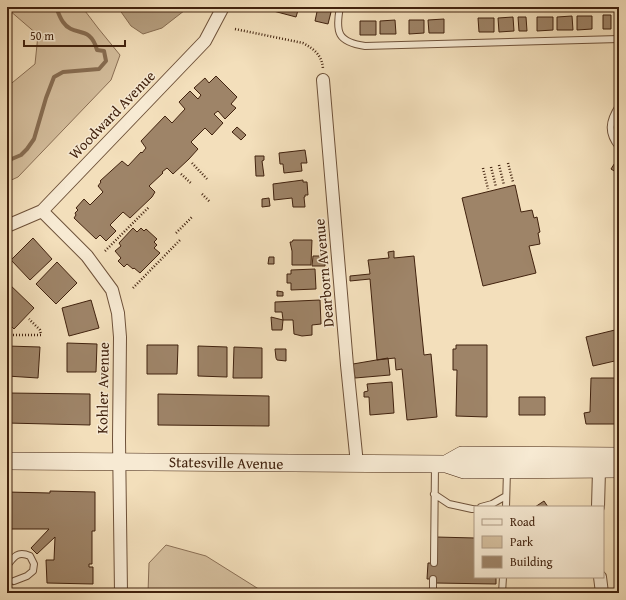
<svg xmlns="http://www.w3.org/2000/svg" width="626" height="600" font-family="'Gentium Book Plus',serif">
	<rect width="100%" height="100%" fill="#f3dfbb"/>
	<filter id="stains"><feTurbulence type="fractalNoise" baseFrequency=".005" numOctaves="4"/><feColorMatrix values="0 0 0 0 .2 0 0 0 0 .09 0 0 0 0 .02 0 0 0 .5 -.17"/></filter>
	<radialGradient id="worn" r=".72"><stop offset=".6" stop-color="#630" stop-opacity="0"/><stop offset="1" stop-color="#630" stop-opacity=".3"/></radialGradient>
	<path fill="#d5bf9e" stroke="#8b7056" d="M9 7H82L98 28 120 55 111 80 18 177 7 182V87L35 64 38 35 9 10Z
		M166 545 206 556 265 593H148L149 563Z"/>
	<path fill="#b69f80" stroke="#876d52" d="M119 7H189L162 28 143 34 131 26 119 9Z"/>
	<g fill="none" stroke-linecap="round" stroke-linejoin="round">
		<path stroke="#876d52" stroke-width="4" d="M7 161 21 155 27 149 34 139 46 98 54 77 63 72 99 69 106 61 104 51 97 50C90 24 74 38 63 22 60 18 58 12 56 7"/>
	</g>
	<path fill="#9e8468" stroke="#41220e" d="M263 7H299L296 17 262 8Z
		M318 7 332 8 328 24 315 21Z
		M603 15H611V29H603Z
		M616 15H619V29H616Z
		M572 16 573 30H557V17Z
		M577 16H592V29L577 30Z
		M513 17 514 31 499 32 498 18Z
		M518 17H526L527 31H519Z
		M537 17H553V30L537 31Z
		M478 18H494V32H479Z
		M444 19V33H429L428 20Z
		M395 20 396 34H380V21Z
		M409 20H424V33L409 34Z
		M360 21H376V35H360Z
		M216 76 237 97 231 104 236 108 225 119 218 111 214 114 223 123 212 135 205 128 191 142 198 149 189 159 173 174 167 168 162 172 163 173 149 186 155 192 152 197 130 218 123 212 110 225 116 231 106 241 100 235 96 239 74 218 76 215 75 213 78 210 76 208 84 199 90 205 103 192 98 186 101 182 100 181 122 161 128 166 141 152 142 153 146 148 141 141 165 116 172 123 185 109 179 102 190 91 198 99 201 95 194 88 205 78 209 83Z
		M237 127 246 135 241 140 232 132Z
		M305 150 307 163H301L302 171 284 173 283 164H280L279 153Z
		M255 156H264V160L262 161 264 176H256Z
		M618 158H619V174L611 169Z
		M303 180V182H307L308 195H305V197H304L305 207H293L292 198 274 200 273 184Z
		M515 185 521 212 532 210 534 218 537 217 540 232 538 233 540 244 529 246 536 273 483 286 462 198Z
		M269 198 270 206 262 207V199Z
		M133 228 137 232 141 228 144 231 146 229 157 239 154 242 157 245 154 248 160 253 140 273 134 268 133 269 127 264 124 267 118 261 121 258 115 251 121 246 119 243Z
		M33 238 52 259 30 280 11 260Z
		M293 240H312L311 265H292V251L290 242H292Z
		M394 251V258L414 256 424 355 431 354 437 417 407 420 402 369 396 370 395 358 377 360 370 279 350 281V276L370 274 368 260 389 258 388 252Z
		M313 256H325V266H312Z
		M269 257H274V264H268Z
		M57 262 77 283 56 304 36 284Z
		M315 269 316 289 291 290V283H287V274H291V270Z
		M7 282 34 308 14 329 7 322Z
		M277 291 283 292V296H277Z
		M91 300 99 328 69 336 62 308Z
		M320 300 321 324 312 325V335L302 336 294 334 293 320H283L282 312H275V302Z
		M271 317 283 320 282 330H272Z
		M615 330 619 348V360L593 366 586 337Z
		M67 343 97 344 96 372H67Z
		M147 345H178L177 374H147Z
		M456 345H487V417L456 416 457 370H453V349H456Z
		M7 346 40 347 38 378 7 376Z
		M198 346 227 347V377L198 376Z
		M234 347 262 348V378H233Z
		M275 349H286V361L277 360 276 358Z
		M388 358 390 375 355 378 353 364Z
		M591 378H619V424H586L584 413 590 412Z
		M392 382 394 413 370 415 369 397H364V392L368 391 367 384Z
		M8 393 90 394V425L7 423Z
		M158 394 269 396V426L158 425Z
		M519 397H545V415H519Z
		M50 491 95 492V531H92V564H89V567H93V584L47 583 46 560H54L55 537 37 554 31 548 49 529H7V492L50 493Z
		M544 501 548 507H535Z
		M436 537 475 538V577H496V584L435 583V579H427L428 563H435Z"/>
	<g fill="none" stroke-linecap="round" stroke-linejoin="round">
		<defs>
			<path id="service" d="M340 7C335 33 338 42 365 46L619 39
				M619 106C609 121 607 133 619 147
				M434 494 449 504 472 509H475
				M481 507 492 504 506 496
				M506 507 507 470
				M434 563 435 464
				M7 566C14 556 18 551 30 556L34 564 33 571 27 576 14 581
				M433 593V579
				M502 593 503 577"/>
			<path id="minor" d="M323 80 347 365 357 464
				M42 211 87 256 112 290 118 313 120 337 119 440 121 593
				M7 226 42 211 205 41 223 7
				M598 507 599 470
				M600 577 602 593"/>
			<path id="secondary" d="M7 461 446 464 464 470 619 469
				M446 464 462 455 619 456"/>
		</defs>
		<use href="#service" stroke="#6e5139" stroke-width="8"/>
		<use href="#minor" stroke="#6e5139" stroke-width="14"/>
		<use href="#secondary" stroke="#41220e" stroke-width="18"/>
		<path stroke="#41220e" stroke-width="2.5" stroke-dasharray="1 2" stroke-linecap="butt" d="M235 29 303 43C314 49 322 55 323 69
			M192 163 207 179
			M508 163 513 182
			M499 165 504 185
			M491 167 496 187
			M483 168 488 189
			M181 174 192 184
			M202 194 210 202
			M176 233 192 217
			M105 251 149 207
			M133 288 181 239
			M7 335H41L40 330 29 319"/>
		<use href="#service" stroke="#f7ead3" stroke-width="6"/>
		<use href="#minor" stroke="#f7ead3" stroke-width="12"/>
		<use href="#secondary" stroke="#f7ead3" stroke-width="17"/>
	</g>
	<g text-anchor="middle" stroke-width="3" stroke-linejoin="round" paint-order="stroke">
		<g font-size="15" fill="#41220e" stroke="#f7ead3">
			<text transform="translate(112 115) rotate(-46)" y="5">Woodward Avenue</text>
			<text transform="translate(324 273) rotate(-95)" y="5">Dearborn Avenue</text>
			<text transform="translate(103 388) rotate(-89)" y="5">Kohler Avenue</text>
			<text transform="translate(226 463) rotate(1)" y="5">Statesville Avenue</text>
		</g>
	</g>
	<rect width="626" height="600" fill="none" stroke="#f3dfbb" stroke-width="24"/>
	<rect x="8" y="8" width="610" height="584" fill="none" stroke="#41220e" stroke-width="2"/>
	<rect x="12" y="12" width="602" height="576" fill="none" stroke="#41220e"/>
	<rect x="474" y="506" width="130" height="72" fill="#f7ead3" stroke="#ae9a84"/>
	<rect x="482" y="519" width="20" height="6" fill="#f7ead3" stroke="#ae9a84"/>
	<text x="510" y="526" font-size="12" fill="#41220e">Road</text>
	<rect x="482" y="536" width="20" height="12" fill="#d5bf9e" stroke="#ae9a84"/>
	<text x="510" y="546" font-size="12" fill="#41220e">Park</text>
	<rect x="482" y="556" width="20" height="12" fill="#9e8468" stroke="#ae9a84"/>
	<text x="510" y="566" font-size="12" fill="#41220e">Building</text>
	<path d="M24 40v6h101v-6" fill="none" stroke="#41220e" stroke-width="2"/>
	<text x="30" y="40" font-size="12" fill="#41220e" stroke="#f7ead3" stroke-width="3" paint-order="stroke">50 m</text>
	<rect width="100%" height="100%" filter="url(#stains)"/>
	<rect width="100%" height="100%" fill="url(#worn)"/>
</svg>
